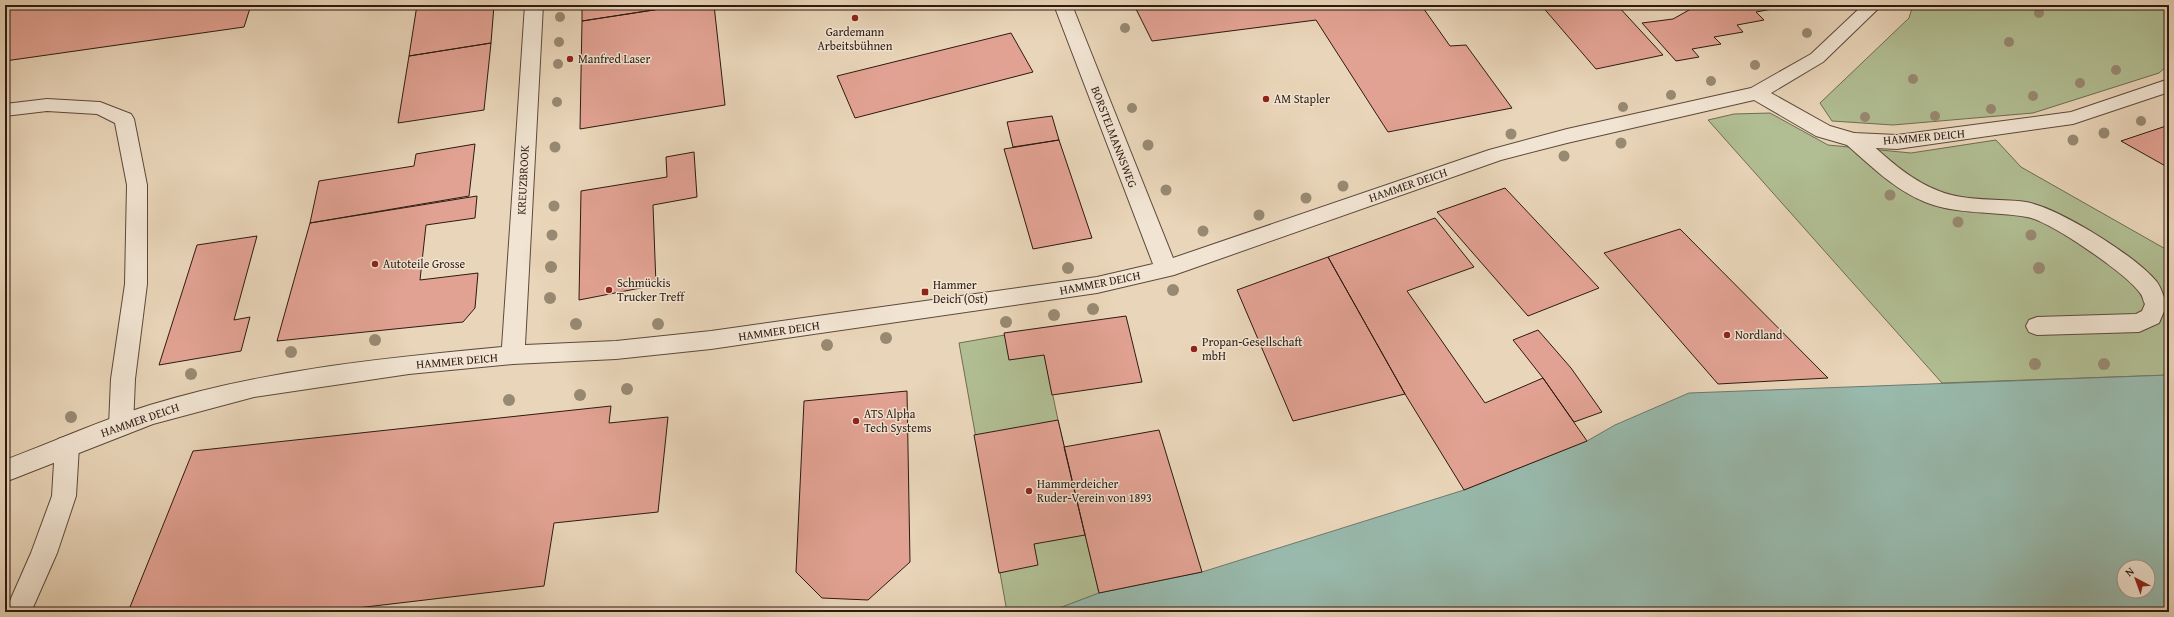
<svg xmlns="http://www.w3.org/2000/svg" width="2174" height="617" font-family="'Gentium Book Plus',serif">
	<rect width="100%" height="100%" fill="#e9d5b9"/>
	<filter id="stains"><feTurbulence type="fractalNoise" baseFrequency=".005" numOctaves="4"/><feColorMatrix values="0 0 0 0 .2 0 0 0 0 .09 0 0 0 0 .02 0 0 0 .5 -.17"/></filter>
	<radialGradient id="worn" r=".72"><stop offset=".6" stop-color="#630" stop-opacity="0"/><stop offset="1" stop-color="#630" stop-opacity=".3"/></radialGradient>
	<path fill="#b1be93" stroke="#6f6c52" d="M1913 5H2169V64L2159 73 2033 113 1893 125 1832 121 1820 103 1909 18Z
		M1770 113 1828 145 1911 153 1996 140 2021 167 2169 251V375L1942 383 1708 120 1734 114Z
		M1039 329 1058 420 1099 593 1049 612H1007L959 343Z"/>
	<path fill="#98b9ac" stroke="#6d796e" fill-rule="evenodd" d="M2169 375V612H1049L1099 593 1202 572 1464 490 1587 441 1615 425 1689 393ZM2124 567H2148V591H2124Z"/>
	<path fill="#e2a293" stroke="#2d1a11" d="M5 5H251L244 27 5 61Z
		M417 5H494L491 43 409 56Z
		M582 5H686L582 21Z
		M686 5H714L725 105 580 129 582 21Z
		M1134 5H1421L1450 46 1466 45 1512 108 1388 132 1316 20 1152 41Z
		M1541 5H1617L1663 55 1596 69Z
		M1698 5H1787L1788 6 1756 12 1764 20 1737 25 1743 32 1714 37 1721 44 1692 49 1699 57 1676 61 1642 23 1673 19Z
		M1011 33 1033 72 855 118 837 76Z
		M491 43 484 110 398 123 409 56Z
		M1052 116 1059 140 1013 147 1007 122Z
		M2169 125V168L2121 141Z
		M1059 140 1092 238 1033 249 1004 149Z
		M475 144 469 196 310 223 319 181 414 166 416 154Z
		M694 152 697 197 653 205 656 285 579 300 581 191 667 177 666 157Z
		M1505 188 1599 288 1528 316 1437 212Z
		M477 196 475 218 426 225 420 280 478 273 475 308 463 322 277 341 310 223Z
		M1435 218 1474 267 1407 291 1485 403 1543 378 1587 441 1464 490 1405 394 1328 257Z
		M1680 229 1828 378 1718 384 1604 253Z
		M257 236 234 320 250 317 241 351 159 365 197 245Z
		M1328 257 1405 394 1293 421 1237 290Z
		M1126 316 1142 382 1052 395 1044 355 1009 360 1004 333Z
		M1538 330 1571 368 1602 412 1574 422 1543 378 1513 340Z
		M907 391 910 562 868 600 822 598 796 572 804 401Z
		M611 406 609 423 668 417 658 512 554 523 544 586 323 612H128L193 451Z
		M1058 420 1085 535 1034 544 1038 565 999 573 974 435Z
		M1159 430 1202 572 1099 593 1064 447Z"/>
	<g fill="none" stroke-linecap="round" stroke-linejoin="round">
		<defs>
			<path id="service" d="M47 99 100 102 131 114 134 119 147 185V284L135 379 133 426 129 433 121 436 113 433 109 426 111 379 125 284 127 185 115 123 97 114 47 111 5 116V104Z
				M1854 133 1861 135C1885 156 1909 180 1939 191 1966 202 1998 198 2026 202 2059 208 2136 256 2157 282 2162 289 2163 297 2167 304L2159 323 2139 332 2037 335 2029 332 2026 326 2029 320 2037 317 2136 314 2142 311 2145 304C2143 301 2143 296 2140 293 2127 274 2050 221 2027 217 1993 211 1958 215 1925 202 1895 190 1871 166 1847 145L1844 140 1847 135Z
				M67 436 76 439 79 446 76 496 57 553 31 612H5L31 553 52 496 55 446 58 439Z"/>
			<path id="minor" d="M525 5H543L525 345 616 341 711 331 1097 277 1153 264 1054 5H1072L1173 258 1489 150 1567 129 1751 88 1811 54 1863 5H1882L1823 62 1771 93 1830 126 1854 133 1897 135 2071 112 2169 79V92L2073 124 1897 149 1854 147 1816 136 1754 100 1567 143 1501 160 1174 275 1097 293 711 349 616 359 513 364 409 374 254 397 153 424 5 482V460C53 442 101 420 150 405 264 370 384 358 502 347Z"/>
		</defs>
		<use href="#service" stroke="#5c493b" stroke-width="2"/>
		<use href="#minor" stroke="#5c493b" stroke-width="2"/>
		<use href="#service" fill="#f1e4d2" fill-rule="evenodd"/>
		<use href="#minor" fill="#f1e4d2" fill-rule="evenodd"/>
	</g>
	<g fill="#988972">
		<circle cx="2039" cy="13" r="5"/>
		<circle cx="560" cy="17" r="5"/>
		<circle cx="1125" cy="28" r="5"/>
		<circle cx="1807" cy="33" r="5"/>
		<circle cx="559" cy="42" r="5"/>
		<circle cx="2009" cy="42" r="5"/>
		<circle cx="558" cy="64" r="5"/>
		<circle cx="1755" cy="65" r="5"/>
		<circle cx="2116" cy="70" r="5"/>
		<circle cx="1913" cy="79" r="5"/>
		<circle cx="1711" cy="81" r="5"/>
		<circle cx="2080" cy="83" r="5"/>
		<circle cx="1671" cy="95" r="5"/>
		<circle cx="2033" cy="96" r="5"/>
		<circle cx="557" cy="102" r="5"/>
		<circle cx="1623" cy="107" r="5"/>
		<circle cx="1132" cy="108" r="5"/>
		<circle cx="1991" cy="109" r="5"/>
		<circle cx="1935" cy="116" r="5"/>
		<circle cx="1865" cy="117" r="5"/>
		<circle cx="2141" cy="121" r="5"/>
		<circle cx="2104" cy="133" r="5.5"/>
		<circle cx="1511" cy="134" r="5.5"/>
		<circle cx="2073" cy="140" r="5.5"/>
		<circle cx="1621" cy="143" r="5.5"/>
		<circle cx="1148" cy="145" r="5.5"/>
		<circle cx="555" cy="147" r="5.5"/>
		<circle cx="1564" cy="156" r="5.5"/>
		<circle cx="1343" cy="186" r="5.5"/>
		<circle cx="1166" cy="190" r="5.5"/>
		<circle cx="1890" cy="195" r="5.5"/>
		<circle cx="1306" cy="198" r="5.5"/>
		<circle cx="554" cy="206" r="5.5"/>
		<circle cx="1259" cy="215" r="5.5"/>
		<circle cx="1958" cy="222" r="5.5"/>
		<circle cx="1203" cy="231" r="5.5"/>
		<circle cx="552" cy="235" r="5.5"/>
		<circle cx="2031" cy="235" r="5.5"/>
		<circle cx="551" cy="267" r="6"/>
		<circle cx="1068" cy="268" r="6"/>
		<circle cx="2039" cy="268" r="6"/>
		<circle cx="1173" cy="290" r="6"/>
		<circle cx="550" cy="298" r="6"/>
		<circle cx="1093" cy="309" r="6"/>
		<circle cx="1054" cy="315" r="6"/>
		<circle cx="1006" cy="322" r="6"/>
		<circle cx="576" cy="324" r="6"/>
		<circle cx="658" cy="324" r="6"/>
		<circle cx="886" cy="338" r="6"/>
		<circle cx="375" cy="340" r="6"/>
		<circle cx="827" cy="345" r="6"/>
		<circle cx="291" cy="352" r="6"/>
		<circle cx="2035" cy="364" r="6"/>
		<circle cx="2104" cy="364" r="6"/>
		<circle cx="191" cy="374" r="6"/>
		<circle cx="627" cy="389" r="6"/>
		<circle cx="580" cy="395" r="6"/>
		<circle cx="509" cy="400" r="6"/>
		<circle cx="71" cy="417" r="6"/>
	</g>
	<g fill="#8f2418" stroke="#f1e4d2" stroke-width="1.5">
		<circle cx="855" cy="18" r="4"/>
		<circle cx="570" cy="59" r="4"/>
		<circle cx="1266" cy="99" r="4"/>
		<circle cx="375" cy="264" r="4"/>
		<circle cx="609" cy="290" r="4"/>
		<rect x="921" y="288" width="8" height="8" rx="2"/>
		<circle cx="1727" cy="335" r="4"/>
		<circle cx="1194" cy="349" r="4"/>
		<circle cx="856" cy="421" r="4"/>
		<circle cx="1029" cy="491" r="4"/>
	</g>
	<g text-anchor="middle" stroke-width="3" stroke-linejoin="round" paint-order="stroke">
		<g font-size="12" fill="#2d1a11" stroke="#f1e4d2" text-anchor="start">
			<text x="855" y="36" text-anchor="middle">Gardemann<tspan x="855" dy="14">Arbeitsbühnen</tspan></text>
			<text x="578" y="63">Manfred Laser</text>
			<text x="1274" y="103">AM Stapler</text>
			<text x="383" y="268">Autoteile Grosse</text>
			<text x="617" y="287">Schmückis<tspan x="617" dy="14">Trucker Treff</tspan></text>
			<text x="933" y="289">Hammer<tspan x="933" dy="14">Deich (Ost)</tspan></text>
			<text x="1735" y="339">Nordland</text>
			<text x="1202" y="346">Propan-Gesellschaft<tspan x="1202" dy="14">mbH</tspan></text>
			<text x="864" y="418">ATS Alpha<tspan x="864" dy="14">Tech Systems</tspan></text>
			<text x="1037" y="488">Hammerdeicher<tspan x="1037" dy="14">Ruder-Verein von 1893</tspan></text>
		</g>
		<g font-size="12" fill="#2d1a11" stroke="#f1e4d2">
			<text transform="translate(1114 137) rotate(69)" y="4">BORSTELMANNSWEG</text>
			<text transform="translate(1924 137) rotate(-5)" y="4">HAMMER DEICH</text>
			<text transform="translate(523 180) rotate(-87)" y="4">KREUZBROOK</text>
			<text transform="translate(1408 185) rotate(-19)" y="4">HAMMER DEICH</text>
			<text transform="translate(1100 283) rotate(-11)" y="4">HAMMER DEICH</text>
			<text transform="translate(779 331) rotate(-8)" y="4">HAMMER DEICH</text>
			<text transform="translate(457 361) rotate(-5)" y="4">HAMMER DEICH</text>
			<text transform="translate(140 420) rotate(-19)" y="4">HAMMER DEICH</text>
		</g>
	</g>
	<rect width="2174" height="617" fill="none" stroke="#e9d5b9" stroke-width="20"/>
	<rect x="6" y="6" width="2162" height="605" fill="none" stroke="#2d1a11" stroke-width="2"/>
	<rect x="10" y="10" width="2154" height="597" fill="none" stroke="#2d1a11"/>
	<g transform="translate(2136 579) rotate(319)"><circle r="19" fill="#f1e4d2" stroke="#a39385"/>
	<path d="M0-3L7 15L0 10L-7 15Z" fill="#8f2418"/>
	<text y="-6" font-size="11" font-weight="bold" text-anchor="middle" fill="#2d1a11">N</text>
	</g>
	<rect width="100%" height="100%" filter="url(#stains)"/>
	<rect width="100%" height="100%" fill="url(#worn)"/>
</svg>
